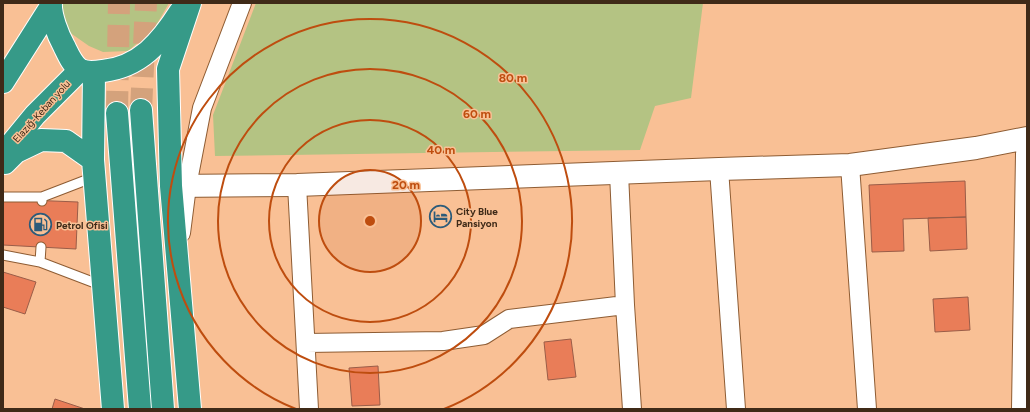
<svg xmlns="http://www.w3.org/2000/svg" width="1030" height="412" font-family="Figtree,sans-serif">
	<rect width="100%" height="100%" fill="#f9c095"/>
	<path fill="#b4c383" d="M61 3H169L154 29 128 51 103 52 89 46 69 32 62 14Z
		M256 3H703L691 98 655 106 640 150 215 156 213 115Z"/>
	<path fill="#e97d58" stroke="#9a5d48" d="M965 181 966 217 903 219 904 251 872 252 869 185Z
		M3 199 78 202 76 249 3 245Z
		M966 217 967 249 930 251 928 218Z
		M3 272 36 282 25 314 3 307Z
		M968 297 970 330 935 332 933 299Z
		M571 339 576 377 548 380 544 342Z
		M378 366 380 405 352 406 349 368Z
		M55 399 85 409H52Z"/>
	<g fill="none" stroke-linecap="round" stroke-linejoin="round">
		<path stroke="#d4a27c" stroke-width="22" stroke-dasharray="22 11" stroke-linecap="butt" d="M141 110 146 3
			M117 113 119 3"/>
		<defs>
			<path id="lane" d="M3 197H42
				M42 201V197L94 177
				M41 247 40 262 103 286
				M3 255 40 262"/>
			<path id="street" d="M850 165 867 409
				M719 169 736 409
				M619 173 625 305 632 409
				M297 185 309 409
				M181 233 187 186 202 108 242 3
				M306 343 443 341 484 335 509 319 625 305"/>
			<path id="secondary" d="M171 186 297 185 719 169 850 165 976 148 1027 138
				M1023 409 1027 154"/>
			<path id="highway" d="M51 3C50 15 58 35 64 46 68 54 72 64 79 69 85 73 96 72 103 71 140 67 161 42 180 12
				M94 73 93 160 113 409
				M3 82 50 8
				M141 110 163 409
				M117 113 140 409
				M3 154 35 115 80 70
				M5 163 16 152 41 140 66 141 93 160
				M190 409 171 186 168 69 190 3"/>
		</defs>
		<use href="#lane" stroke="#8e5c33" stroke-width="11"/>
		<use href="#street" stroke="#8e5c33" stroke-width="20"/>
		<use href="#secondary" stroke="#8e5c33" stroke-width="24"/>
		<use href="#highway" stroke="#fff" stroke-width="24"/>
		<use href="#lane" stroke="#fff" stroke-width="9"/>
		<use href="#street" stroke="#fff" stroke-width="18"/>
		<use href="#secondary" stroke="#fff" stroke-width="22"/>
		<use href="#highway" stroke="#369a88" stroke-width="22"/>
	</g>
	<circle cx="370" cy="221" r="51" fill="#be4d0f" fill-opacity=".12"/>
	<g fill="none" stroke="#be4d0f" stroke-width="2">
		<circle cx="370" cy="221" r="51"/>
		<circle cx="370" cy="221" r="101"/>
		<circle cx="370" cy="221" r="152"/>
		<path d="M296 409A202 202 0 1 1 444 409"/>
	</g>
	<defs>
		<symbol id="hotel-ring" viewBox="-11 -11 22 22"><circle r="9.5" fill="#f9c095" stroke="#2c5b7a" stroke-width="1.5"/><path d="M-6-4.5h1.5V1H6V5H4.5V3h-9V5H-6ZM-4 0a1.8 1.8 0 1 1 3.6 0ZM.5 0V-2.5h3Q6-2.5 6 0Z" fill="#2c5b7a"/></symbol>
		<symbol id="fuel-ring" viewBox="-11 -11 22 22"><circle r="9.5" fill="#f9c095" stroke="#2c5b7a" stroke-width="1.5"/><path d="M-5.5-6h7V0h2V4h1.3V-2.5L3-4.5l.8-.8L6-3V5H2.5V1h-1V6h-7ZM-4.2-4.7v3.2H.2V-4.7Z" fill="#2c5b7a"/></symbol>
	</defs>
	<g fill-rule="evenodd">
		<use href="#hotel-ring" x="428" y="204" width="25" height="25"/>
		<use href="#fuel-ring" x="28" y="212" width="25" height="25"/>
	</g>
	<g text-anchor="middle" stroke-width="3" stroke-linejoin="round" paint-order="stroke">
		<g font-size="10" fill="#3f2a18" stroke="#f9c095">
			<text transform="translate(41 111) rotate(-48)" y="4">Elazığ-Keban yolu</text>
		</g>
		<g font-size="10" font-weight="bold" fill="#3f2a18" stroke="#f9c095" text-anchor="start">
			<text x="456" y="215">City Blue<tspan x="456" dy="12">Pansiyon</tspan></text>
			<text x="56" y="229">Petrol Ofisi</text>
		</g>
	</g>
	<circle cx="370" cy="221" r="6" fill="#be4d0f" stroke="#f9c095" stroke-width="2"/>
	<g font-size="12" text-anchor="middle" font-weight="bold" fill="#be4d0f" stroke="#f9c095" stroke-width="3" stroke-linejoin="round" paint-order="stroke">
		<text x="513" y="82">80 m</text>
		<text x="477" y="118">60 m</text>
		<text x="441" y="154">40 m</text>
		<text x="406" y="189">20 m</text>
	</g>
	<rect width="1030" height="412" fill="none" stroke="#3f2a18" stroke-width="8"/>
</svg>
